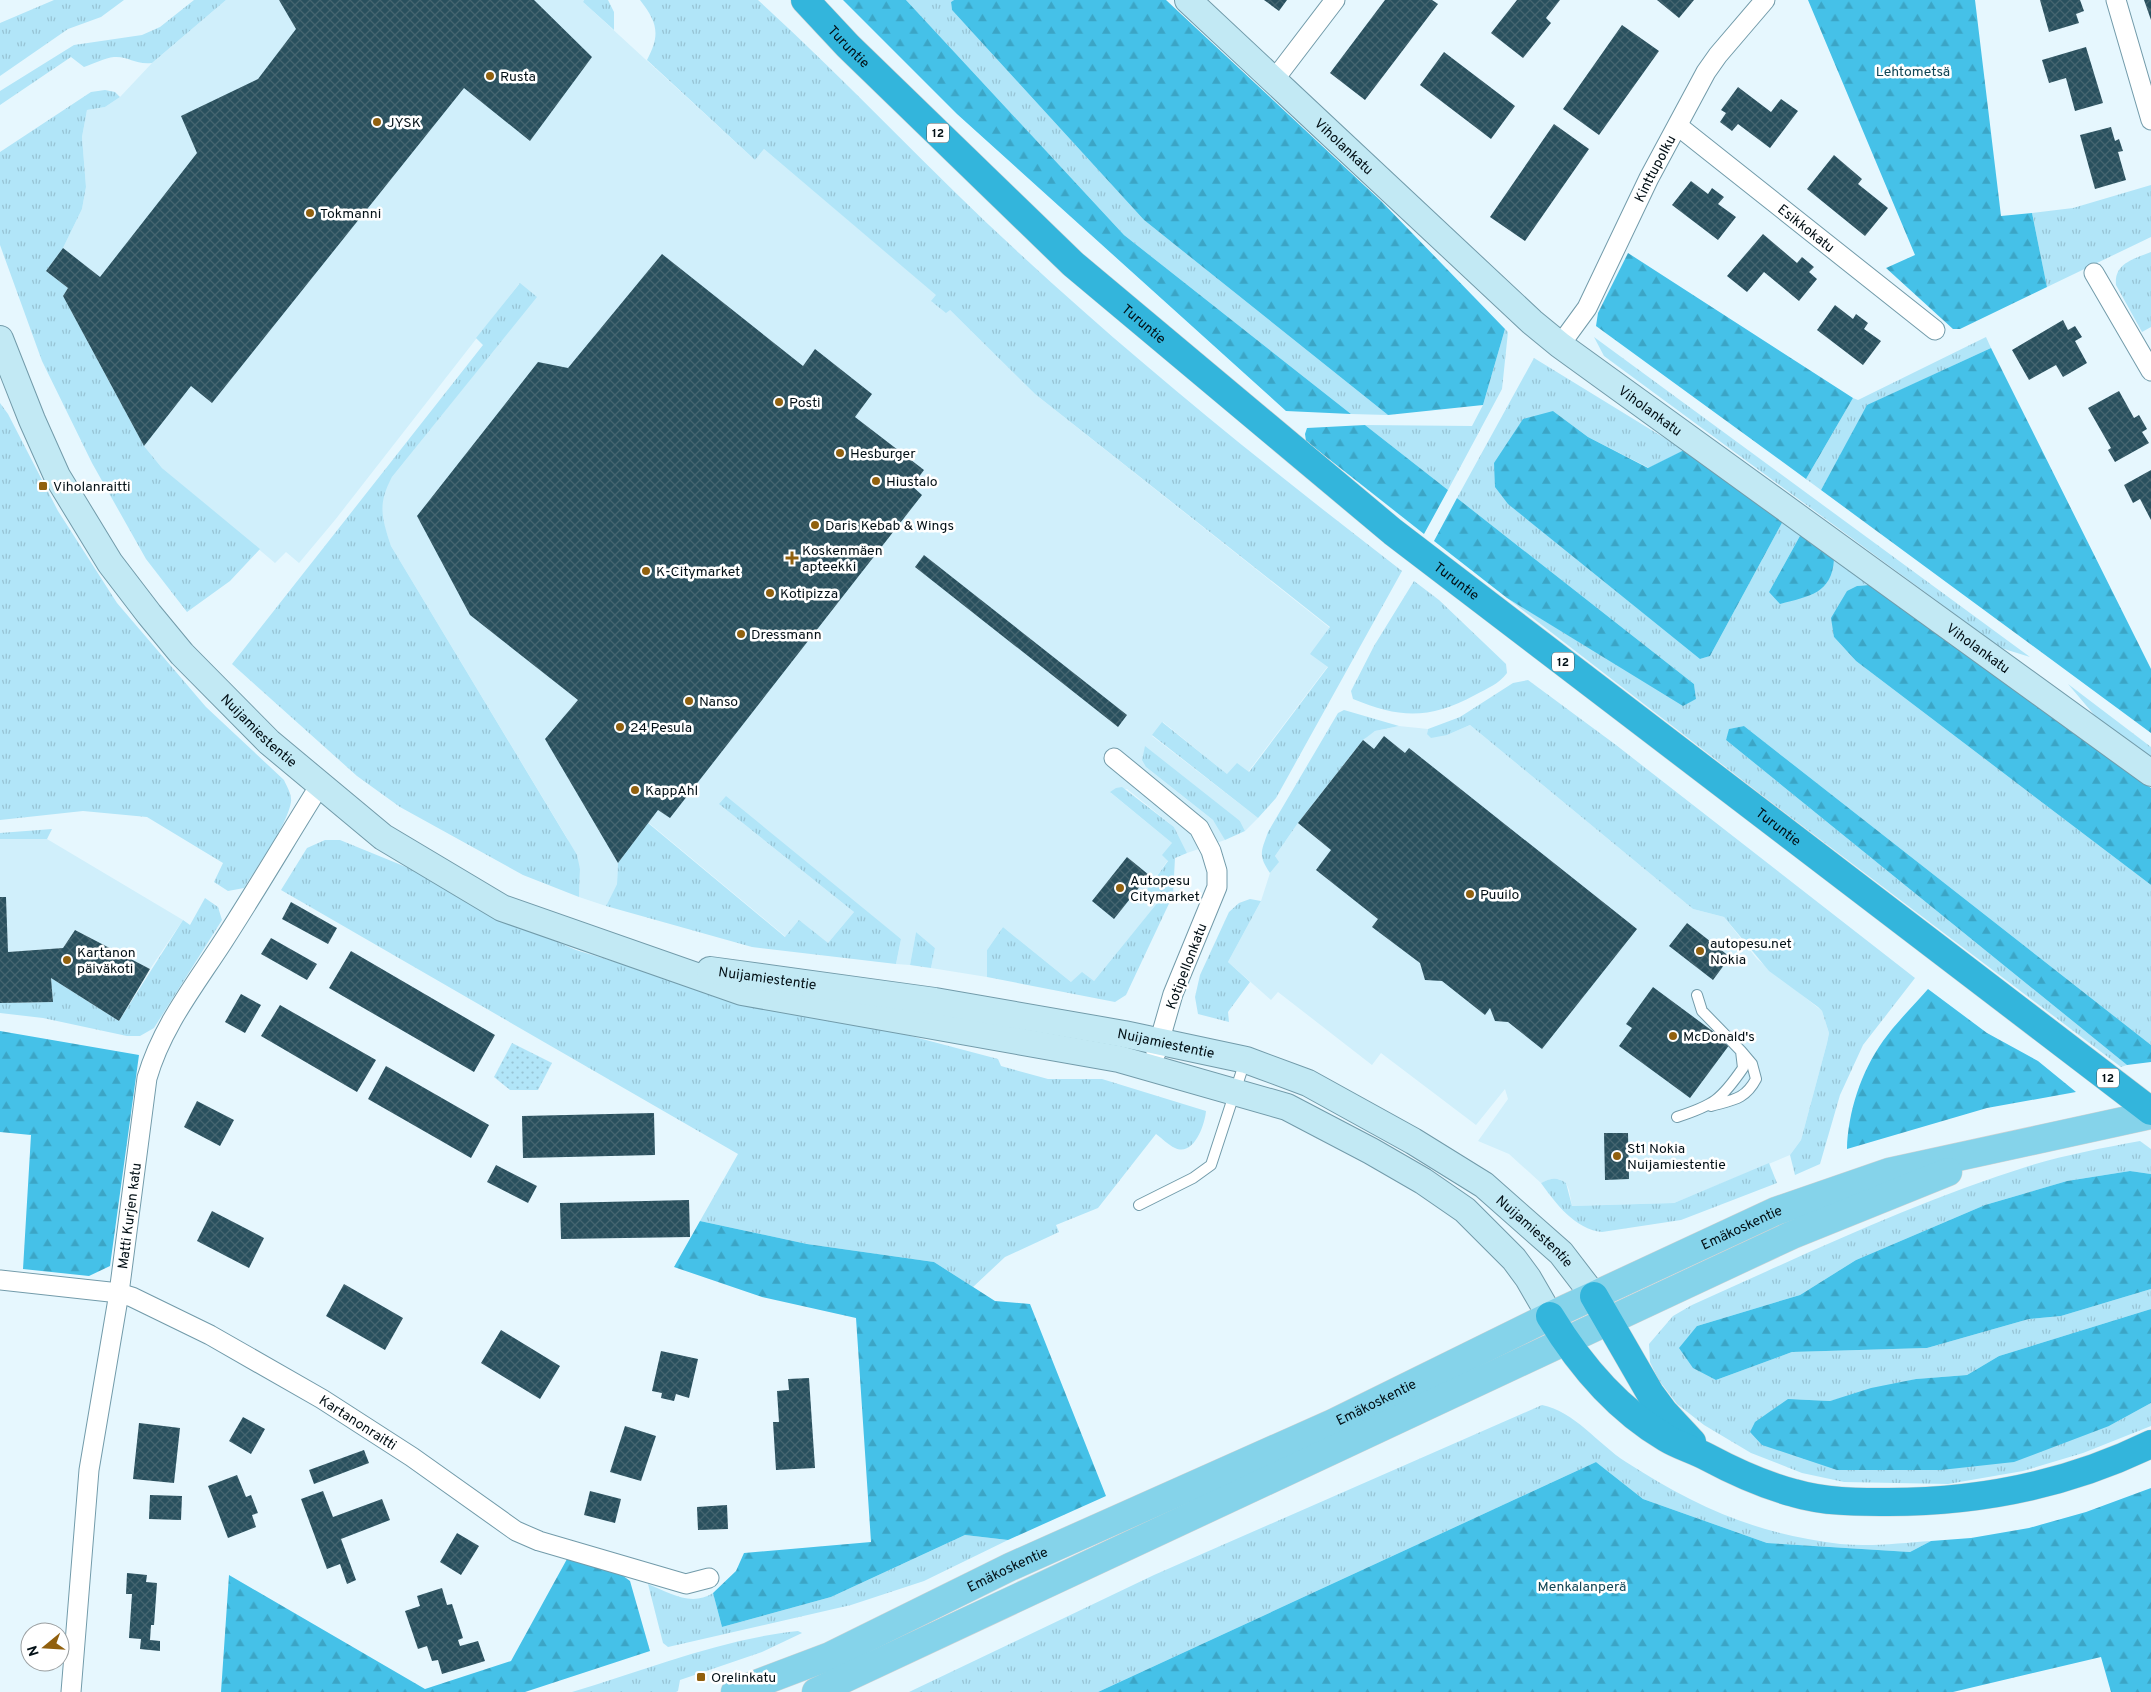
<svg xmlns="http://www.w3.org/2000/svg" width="2151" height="1692" font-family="Overpass,sans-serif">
	<defs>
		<pattern id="grass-tufts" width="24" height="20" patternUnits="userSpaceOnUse" patternTransform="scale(1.25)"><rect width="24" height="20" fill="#b1e5f8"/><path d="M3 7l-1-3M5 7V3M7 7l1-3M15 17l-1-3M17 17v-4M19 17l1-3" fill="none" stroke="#97c3d4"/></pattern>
		<pattern id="forest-firs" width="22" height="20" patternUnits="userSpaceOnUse" patternTransform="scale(1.25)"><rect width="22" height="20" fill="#45c1e8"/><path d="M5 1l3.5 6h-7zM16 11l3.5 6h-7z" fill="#3ba5c6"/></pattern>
		<pattern id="park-dots" width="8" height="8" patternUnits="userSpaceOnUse" patternTransform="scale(1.25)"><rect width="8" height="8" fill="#b1e5f8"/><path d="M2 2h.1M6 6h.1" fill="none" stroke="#97c3d4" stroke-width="1.8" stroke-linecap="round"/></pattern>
		<pattern id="building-cross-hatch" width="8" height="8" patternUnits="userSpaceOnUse" patternTransform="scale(1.25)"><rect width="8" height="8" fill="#29505e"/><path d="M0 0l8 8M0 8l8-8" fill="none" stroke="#456570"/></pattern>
	</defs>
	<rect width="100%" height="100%" fill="#e6f7fe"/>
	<path fill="#d0effb" d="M226 0H584L583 2 755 160 764 149 937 295 932 302 950 310 1035 394 1330 628 1328 666 1248 772 1228 775 1163 722 1152 736 1258 818 1245 831 1240 821 1146 767 1213 820 1221 829 1225 840 1187 853 1174 827 1127 789 1111 793 1172 843 1168 860 1146 891 1159 901 1094 981 1071 982 1003 927 987 950V977L931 968 935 948 916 932 910 965 896 964 901 939 859 906 719 804 854 912 828 943 786 937 649 823 618 863 617 884 606 906 579 897 580 869 567 838 391 546 381 516 383 493 392 477 536 297 519 284 335 520 299 563 286 552 275 563 162 468 144 446 63 296 68 288 46 271 63 248 82 209 86 187 82 137 87 110 105 107 120 97 152 63Z
		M1470 725 1693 909 1724 917 1757 959 1822 1011 1829 1033 1827 1043 1801 1140 1790 1155 1674 1203 1572 1206 1569 1190 1566 1183 1559 1179H1550L1541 1183 1509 1154 1478 1141 1508 1099 1505 1089 1476 1125 1381 1053 1372 1065 1278 992 1271 1000 1228 962 1261 901 1270 873 1278 863 1275 856 1298 823 1367 736 1375 731 1399 726 1428 729 1427 734 1447 735Z
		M0 839H47L183 920 150 969 75 930 63 948 8 952 6 898 0 897Z"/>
	<path fill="url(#grass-tufts)" d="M54 0H124L101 17 68 29 0 76V23Z
		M194 0H226L152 63C135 65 129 56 114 57 105 58 93 64 84 67L71 57 0 105V91L74 45 142 35 160 27Z
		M584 0H608L614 12V30L583 2Z
		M640 0H758C848 82 930 171 1019 253 1141 366 1271 470 1402 571L1276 798 1258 818 1152 735 1162 722 1227 774 1237 763 1249 772 1328 667 1310 654 1330 627 1035 394 950 310 946 313 931 301 936 295 764 149 755 160 647 60C661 34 657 22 640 0Z
		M906 0H954L951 2 952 10 1144 220 1388 415 1351 414 1124 235Z
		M105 90 115 92 120 97 105 107 87 110 82 137 86 187 82 209 63 248 46 271 68 288 63 296 144 446 162 468 260 549 230 581 187 612 146 559 92 463 42 361 0 245V152L91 92Z
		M2151 185V237L2047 287 2032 213 2073 208Z
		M2151 252V327L2142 332 2116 285C2114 263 2134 259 2151 252Z
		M520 283 537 297 392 477C377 505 382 518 391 546L577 855 580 869 579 897 523 875 400 807 357 776 232 664 483 345 476 338Z
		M1505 329 1508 332 1502 389 1448 490 1365 425 1472 426 1483 405Z
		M1594 337 2030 657 2001 648 1604 356Z
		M1986 337 1991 348 1868 405 1821 490 1806 479 1853 398 1858 400Z
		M1534 358 1684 450 1649 468 1588 437 1553 411 1700 659 1710 656 1783 521 1801 534 1769 592 1834 559 1869 585 1857 586 1834 637 1856 661 2151 885V1045L1744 726 1730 729 1726 740 2127 1065 2121 1067 1759 793 1507 598 1683 705 1696 699 1694 684 1457 498Z
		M0 403 8 414 58 511 117 603 206 707 284 780C287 787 292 794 291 802 287 826 257 866 244 888L228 891 214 882 223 863 147 817 83 811 0 820Z
		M1414 581 1439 600 1506 664 1507 673C1499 684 1488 688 1475 695 1430 719 1401 719 1353 699L1351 691 1374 646Z
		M1528 680 1616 745 1915 978 1863 1045 1840 1095 1820 1164 1795 1175 1790 1155 1801 1140 1827 1043 1829 1033 1822 1011 1818 1007 1769 971 1724 917 1693 909 1470 725 1447 735 1431 738 1427 734 1428 729 1460 717 1513 683Z
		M2068 684 2151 747V758L2096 717Z
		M1344 710 1399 726 1375 731 1363 740 1298 823 1275 856 1279 862 1270 873C1258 855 1261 852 1268 832L1338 713Z
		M1145 746 1240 821 1245 831 1225 840 1213 820 1146 767 1142 760Z
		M1122 787 1174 827 1187 853 1175 858 1173 895 1126 995 1115 1002 987 977V950L1003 927 1071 982 1082 972 1094 981 1158 902 1146 891 1168 861 1162 855 1172 843 1110 792 1116 788Z
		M726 796 901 939 896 964 752 947 606 906 617 884 618 863 648 823 785 937 799 920 828 943 854 912 719 804Z
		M52 829 47 839H0V833Z
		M325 840H340L411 869 506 919 576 950 740 1000 892 1031 998 1059 1001 1066 1048 1079H1102L1206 1111C1205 1124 1194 1157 1175 1148 1168 1145 1162 1138 1156 1134L1098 1208 1056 1225 1059 1232 1005 1257 973 1287 934 1262 807 1244 700 1221 738 1154 281 890 307 848Z
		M205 898 218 907 222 920 154 1028 140 1036H127L43 1018 0 1013V1003L53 1002 51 978 119 1021 183 920 190 925Z
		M1250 899 1261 901 1228 962 1250 982 1228 1012 1229 1022 1198 1014 1195 997 1200 975 1229 912 1239 903Z
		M916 932 935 948 931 968 910 965Z
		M2140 1141 2151 1149V1174L2130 1171 2067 1181 1985 1205 1856 1260 1800 1295 1697 1326 1716 1380 1792 1352 1927 1348 2029 1319 2061 1316 2151 1289V1309L1999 1356 1967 1375 1916 1379 1830 1401 1788 1399 2109 1426 2151 1403V1426L2083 1453 2023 1471 1948 1484 1844 1482 1802 1473 1751 1453 1704 1425 1677 1404 1658 1379 1650 1362 1649 1344 1673 1316 1692 1305C1802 1256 1913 1202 2029 1166 2065 1155 2102 1148 2140 1141Z
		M1769 1163 1777 1183 1681 1220 1602 1232C1575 1229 1556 1204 1541 1183 1551 1178 1557 1177 1566 1183L1572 1206 1674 1203Z
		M1542 1405C1574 1411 1598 1444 1626 1462 1696 1507 1756 1534 1840 1544 1870 1547 1902 1543 1931 1541L1910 1552 1767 1543 1643 1499 1596 1462 1098 1692H909L1154 1575Z
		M965 1535 1008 1540 924 1581 851 1605 668 1647 663 1643 648 1584C670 1593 691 1607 713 1593L722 1627 831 1597Z
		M798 1631 802 1633 762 1652 680 1680 678 1691 676 1692H572C646 1670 721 1639 798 1631Z"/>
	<path fill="url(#forest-firs)" d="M843 0H906L1124 235 1351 414 1286 411 957 114Z
		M954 0H1166L1381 201 1505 329 1483 405 1388 415 1144 220 952 10 951 2Z
		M1808 0H1975L2001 216 2032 213 2047 287 1960 329H1953L1886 268 1915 255Z
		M1628 253 1853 398 1806 479 1596 326 1598 313Z
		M1991 348 2151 669V733L1821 490 1867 405Z
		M1553 411 1588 437 1648 468 1684 450 1783 521 1710 656 1700 659 1508 504 1495 487 1494 463 1523 419Z
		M1365 425 1448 490 1424 534 1306 441 1305 434 1307 428Z
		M1457 498 1694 684 1696 699 1683 706 1507 598 1434 541Z
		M1801 534 1834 559C1832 594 1809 596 1780 604L1769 592Z
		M1869 585 2151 788V885L1856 661 1834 637 1831 618 1847 591 1857 586Z
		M1744 726 2151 1045V1062L2127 1065 1726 740 1729 729Z
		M1928 989 1987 1033 2038 1061 2076 1092 1987 1108 1847 1149C1848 1112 1861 1072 1883 1041 1896 1023 1913 1006 1928 989Z
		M0 1031 139 1055 110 1266 89 1276 23 1269 31 1135 0 1132Z
		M2130 1171 2151 1174V1289L2061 1316 2029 1319 1927 1348 1792 1352 1716 1380 1693 1368 1679 1348 1697 1326 1800 1295 1856 1260 1985 1205 2067 1181Z
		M700 1221 807 1244 934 1262 995 1301 1030 1304 1106 1496 1008 1540 965 1535 831 1597 722 1627 713 1593 736 1571 744 1553 871 1542 856 1318 762 1297 674 1267Z
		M2151 1309V1403L2109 1426 2014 1462 1941 1470H1837L1762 1445 1750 1432 1755 1422 1788 1399 1830 1401 1871 1388 1916 1379 1967 1375 1999 1356Z
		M1596 1462 1643 1499 1767 1543 1910 1552 1931 1541 1971 1538 2029 1528 2086 1512 2151 1488V1692H2111L2101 1657 1953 1692H1098Z
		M567 1559 622 1575 630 1581 650 1651 525 1692H221L229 1575 425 1689 511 1661Z"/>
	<path fill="url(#park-dots)" d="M512 1043 552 1063 538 1090H510L494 1077Z"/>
	<path fill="url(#building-cross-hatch)" d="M279 0H534L592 57 530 141 464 88 212 403 191 386 144 446 63 296 68 288 46 271 63 248 100 277 197 153 181 116 258 79 296 29Z
		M1264 0H1287L1279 11Z
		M1385 0H1432L1438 4 1365 100 1330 73Z
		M1517 0H1560L1546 18 1551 23 1523 58 1491 33Z
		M1657 0H1694L1679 18Z
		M2040 0H2080L2084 11 2076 14 2079 23 2049 32Z
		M2144 0H2151V20Z
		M1622 25 1659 51 1599 135 1563 109Z
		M2086 47 2103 103 2075 111 2066 78 2049 83 2042 60Z
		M1444 52 1515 106 1491 139 1420 85Z
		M1738 87 1771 112 1781 99 1798 111 1770 148 1738 124 1732 131 1720 122 1726 113 1721 110Z
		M1554 124 1589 149 1525 241 1490 217Z
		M2111 127 2115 141 2119 139 2123 151 2118 152 2126 180 2095 189 2080 135Z
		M1834 155 1862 179 1858 184 1888 208 1865 236 1807 189Z
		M1691 181 1708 194 1712 188 1724 197 1718 204 1736 217 1718 240 1672 205Z
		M1763 234 1797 263 1802 257 1814 267 1809 272 1817 279 1799 301 1764 272 1747 292 1727 276Z
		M662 254 803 366 815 349 872 394 855 417 924 470 912 486 922 495 670 818 658 810 618 863 545 739 578 700 470 615 417 516 538 362 568 368Z
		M1835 305 1853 319 1856 314 1868 323 1864 329 1881 341 1863 365 1817 330Z
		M2063 320 2068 330 2075 326 2082 337 2075 341 2087 363 2063 377 2056 365 2029 380 2012 350Z
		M2119 391 2134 418 2139 415 2147 429 2142 432 2149 443 2115 462 2108 450 2111 448 2088 408Z
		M2151 470V520L2140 499 2133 503 2124 485Z
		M924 555 1127 715 1118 727 915 567Z
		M1384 736 1405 753 1409 748 1637 929 1542 1049 1508 1022 1495 1021 1490 1008 1485 1015 1442 981 1425 980 1420 963 1372 927 1378 919 1316 870 1331 850 1298 823 1363 740 1374 749Z
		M1127 857 1149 875 1114 919 1092 901Z
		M0 897H6L8 952 63 948 75 930 150 969 119 1021 51 978 53 1002 0 1003Z
		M291 902 337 928 328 944 282 919Z
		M1687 923 1730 957 1713 980 1669 946Z
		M271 938 317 964 307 980 261 954Z
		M351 951 495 1035 474 1072 329 988Z
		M1653 987 1730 1044 1690 1098 1619 1046 1632 1028 1626 1024Z
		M241 994 261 1005 245 1033 225 1022Z
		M280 1005 376 1060 357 1092 261 1036Z
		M386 1066 489 1125 471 1158 368 1099Z
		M197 1101 234 1120 220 1146 184 1127Z
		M654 1113 655 1155 523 1158 522 1116Z
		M1604 1133H1628L1629 1179 1605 1180Z
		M496 1165 537 1186 528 1203 487 1182Z
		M689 1200 690 1237 561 1239 560 1203Z
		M212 1211 264 1238 249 1268 197 1241Z
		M344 1284 403 1318 385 1350 326 1316Z
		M501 1330 560 1366 540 1399 481 1363Z
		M661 1351 698 1359 689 1398 676 1394 674 1401 661 1398 662 1393 652 1391Z
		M809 1378 815 1468 776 1470 773 1422H779L777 1391 789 1390 788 1379Z
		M243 1417 265 1429 251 1454 229 1441Z
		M139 1423 180 1428 174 1483 133 1479Z
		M625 1426 656 1436 641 1481 610 1472Z
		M364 1450 369 1463 314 1484 309 1470Z
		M237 1475 246 1497 251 1495 258 1513 252 1515 256 1527 228 1538 208 1486Z
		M323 1491 333 1517 382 1499 390 1520 341 1539 356 1580 347 1584 340 1564 327 1569 301 1499Z
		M590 1491 621 1499 615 1523 584 1515Z
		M150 1495 182 1496 181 1520 149 1519Z
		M727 1505 728 1529 698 1530 697 1507Z
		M457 1533 479 1546 461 1575 440 1562Z
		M127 1573 147 1575 146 1582 157 1583 154 1625H151L150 1640 160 1641V1651L140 1649 141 1639 129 1638 132 1594H126Z
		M442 1588 447 1605 452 1604 463 1638 458 1640 460 1646 478 1641 485 1661 442 1674 438 1660 432 1661 427 1646 418 1649 405 1611 420 1606 417 1596Z"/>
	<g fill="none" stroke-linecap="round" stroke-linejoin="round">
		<defs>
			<path id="lane" d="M1711 1106C1732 1100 1745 1100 1756 1079L1752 1064 1741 1051
				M1677 1117C1714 1105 1721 1100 1743 1068L1741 1051 1702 1011 1697 995
				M1139 1205 1193 1178 1211 1165 1245 1061"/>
			<g id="street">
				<path d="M2116 0 2151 120"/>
				<path d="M1274 80 1335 0"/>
				<path id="s1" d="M1678 126 1935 330"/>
				<path d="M2094 273 2151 371"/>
				<path id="s2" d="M1560 345 1587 308 1649 178 1706 72 1718 55 1765 0"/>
				<path d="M1114 758 1199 828 1211 851 1217 871V887L1173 994 1156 1053"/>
				<path id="s3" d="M0 1280 119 1293 132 1297 210 1335 322 1399 412 1457 516 1531 539 1541 686 1584 709 1578"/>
				<path id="s4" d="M71 1692 89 1470 119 1293 147 1078C162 1026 195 985 224 940 257 889 288 836 320 785"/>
			</g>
			<g id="secondary">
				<path id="s5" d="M1188 0 1532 322 1560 345 2151 773"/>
				<path id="s6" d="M0 339 32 420 57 476 110 563 149 614 182 654 269 742 383 837 502 908 742 992 1119 1059 1287 1107 1371 1151 1423 1181 1465 1210 1514 1259 1528 1278 1550 1316"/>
				<path id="s7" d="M710 970 935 1001 1124 1034 1246 1060 1308 1083 1413 1141 1484 1185 1561 1253 1594 1296"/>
			</g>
			<g id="primary">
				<path id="s8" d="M735 1692 830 1656 1010 1567 1333 1423 1550 1316 1776 1211 1889 1172 2151 1115"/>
				<path d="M816 1692 1792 1235 1948 1172"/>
			</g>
			<g id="highway">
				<path id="s9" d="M805 0 848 46 1073 264 1393 532 2151 1111"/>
				<path d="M1594 1296 1650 1393 1664 1412 1692 1442"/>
				<path d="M1550 1316C1579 1364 1617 1409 1666 1438 1679 1446 1694 1450 1707 1457 1735 1472 1764 1485 1794 1493 1824 1502 1857 1502 1888 1502 1978 1502 2069 1484 2151 1444"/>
			</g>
		</defs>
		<use href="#lane" stroke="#729baa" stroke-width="12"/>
		<use href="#street" stroke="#729baa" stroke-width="21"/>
		<use href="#secondary" stroke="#729baa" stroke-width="28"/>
		<use href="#primary" stroke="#d1d4d5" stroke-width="29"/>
		<use href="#highway" stroke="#d1d4d5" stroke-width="29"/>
		<use href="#lane" stroke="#fff" stroke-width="10"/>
		<use href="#street" stroke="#fff" stroke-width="19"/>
		<use href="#secondary" stroke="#c2e9f4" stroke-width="26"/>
		<use href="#primary" stroke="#85d3ea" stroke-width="28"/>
		<use href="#highway" stroke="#33b5dc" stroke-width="28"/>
	</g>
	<g fill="#91600e" stroke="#fff" stroke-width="2">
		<circle cx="490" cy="76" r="5"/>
		<circle cx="377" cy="122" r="5"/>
		<circle cx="310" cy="213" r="5"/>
		<circle cx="779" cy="402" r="5"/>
		<circle cx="840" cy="453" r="5"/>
		<circle cx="876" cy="481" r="5"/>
		<rect x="38" y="481" width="10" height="10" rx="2.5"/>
		<circle cx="815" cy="525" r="5"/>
		<path d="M789.5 550.5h5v5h5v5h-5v5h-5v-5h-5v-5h5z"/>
		<circle cx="646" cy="571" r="5"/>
		<circle cx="770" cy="593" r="5"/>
		<circle cx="741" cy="634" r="5"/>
		<circle cx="689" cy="701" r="5"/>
		<circle cx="620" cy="727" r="5"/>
		<circle cx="635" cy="790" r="5"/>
		<circle cx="1120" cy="888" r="5"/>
		<circle cx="1470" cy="894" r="5"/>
		<circle cx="1700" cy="951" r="5"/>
		<circle cx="67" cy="960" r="5"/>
		<circle cx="1673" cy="1036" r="5"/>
		<circle cx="1617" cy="1156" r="5"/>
		<rect x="696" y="1672" width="10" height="10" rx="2.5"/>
	</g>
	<g text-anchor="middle" stroke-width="5" stroke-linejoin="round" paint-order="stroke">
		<g fill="#fff" stroke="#4e575b" stroke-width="1">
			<rect x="927" y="123.5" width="22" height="19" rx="4"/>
			<rect x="1552" y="652.5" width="22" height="19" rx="4"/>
			<rect x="2097" y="1068.5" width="22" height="19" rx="4"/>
		</g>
		<g font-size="12" font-weight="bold" fill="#020f15">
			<text x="938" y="137">12</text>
			<text x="1563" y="666">12</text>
			<text x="2108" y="1082">12</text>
		</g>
		<g font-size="14" fill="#020f15" stroke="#fff">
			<text dy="5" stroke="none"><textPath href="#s9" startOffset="64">Turuntie</textPath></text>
			<text dy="5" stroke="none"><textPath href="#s5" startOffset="214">Viholankatu</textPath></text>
			<text dy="5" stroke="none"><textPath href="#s2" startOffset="201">Kinttupolku</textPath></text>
			<text dy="5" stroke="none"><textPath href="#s1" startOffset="164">Esikkokatu</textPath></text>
			<text dy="5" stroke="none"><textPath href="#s9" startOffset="469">Turuntie</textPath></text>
			<text dy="5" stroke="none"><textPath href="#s5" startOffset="619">Viholankatu</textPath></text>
			<text dy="5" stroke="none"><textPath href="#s9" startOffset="874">Turuntie</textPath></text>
			<text dy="5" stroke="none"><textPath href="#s5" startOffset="1024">Viholankatu</textPath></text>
			<text dy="5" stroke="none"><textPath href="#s6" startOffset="475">Nuijamiestentie</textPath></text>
			<text dy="5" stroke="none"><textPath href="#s9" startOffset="1279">Turuntie</textPath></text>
			<text transform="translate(1186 966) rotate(-69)" y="5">Kotipellonkatu</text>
			<text dy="5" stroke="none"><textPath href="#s7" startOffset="58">Nuijamiestentie</textPath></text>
			<text dy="5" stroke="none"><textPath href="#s7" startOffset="462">Nuijamiestentie</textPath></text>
			<text dy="5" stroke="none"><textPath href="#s4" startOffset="480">Matti Kurjen katu</textPath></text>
			<text dy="5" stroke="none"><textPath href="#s8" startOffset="1109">Emäkoskentie</textPath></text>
			<text dy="5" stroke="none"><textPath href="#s7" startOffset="882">Nuijamiestentie</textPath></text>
			<text dy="5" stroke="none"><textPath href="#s8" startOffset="704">Emäkoskentie</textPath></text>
			<text dy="5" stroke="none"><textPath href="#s3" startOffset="392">Kartanonraitti</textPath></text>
			<text dy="5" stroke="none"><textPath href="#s8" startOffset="299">Emäkoskentie</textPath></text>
		</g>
		<g font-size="14" fill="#104555" stroke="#fff">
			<text x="1913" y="76">Lehtometsä</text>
			<text x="1582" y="1591">Menkalanperä</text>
		</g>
		<g font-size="14" fill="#020f15" stroke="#fff" text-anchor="start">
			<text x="500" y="81">Rusta</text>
			<text x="387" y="127">JYSK</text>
			<text x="320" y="218">Tokmanni</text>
			<text x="789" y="407">Posti</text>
			<text x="850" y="458">Hesburger</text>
			<text x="886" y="486">Hiustalo</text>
			<text x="53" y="491">Viholanraitti</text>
			<text x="825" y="530">Daris Kebab &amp; Wings</text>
			<text x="802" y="555">Koskenmäen<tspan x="802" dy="16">apteekki</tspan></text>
			<text x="656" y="576">K-Citymarket</text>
			<text x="780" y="598">Kotipizza</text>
			<text x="751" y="639">Dressmann</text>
			<text x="699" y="706">Nanso</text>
			<text x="630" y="732">24 Pesula</text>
			<text x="645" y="795">KappAhl</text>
			<text x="1130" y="885">Autopesu<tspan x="1130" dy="16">Citymarket</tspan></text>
			<text x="1480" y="899">Puuilo</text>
			<text x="1710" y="948">autopesu.net<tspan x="1710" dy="16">Nokia</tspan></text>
			<text x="77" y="957">Kartanon<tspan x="77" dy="16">päiväkoti</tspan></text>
			<text x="1683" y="1041">McDonald's</text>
			<text x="1627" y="1153">St1 Nokia<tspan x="1627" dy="16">Nuijamiestentie</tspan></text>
			<text x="711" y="1682">Orelinkatu</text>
		</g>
	</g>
	<g transform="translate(45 1647) rotate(252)"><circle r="24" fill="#ffffff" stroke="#9a9fa1"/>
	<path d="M0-4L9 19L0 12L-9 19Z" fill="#91600e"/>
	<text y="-8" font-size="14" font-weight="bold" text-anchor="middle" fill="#020f15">N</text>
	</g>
</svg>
